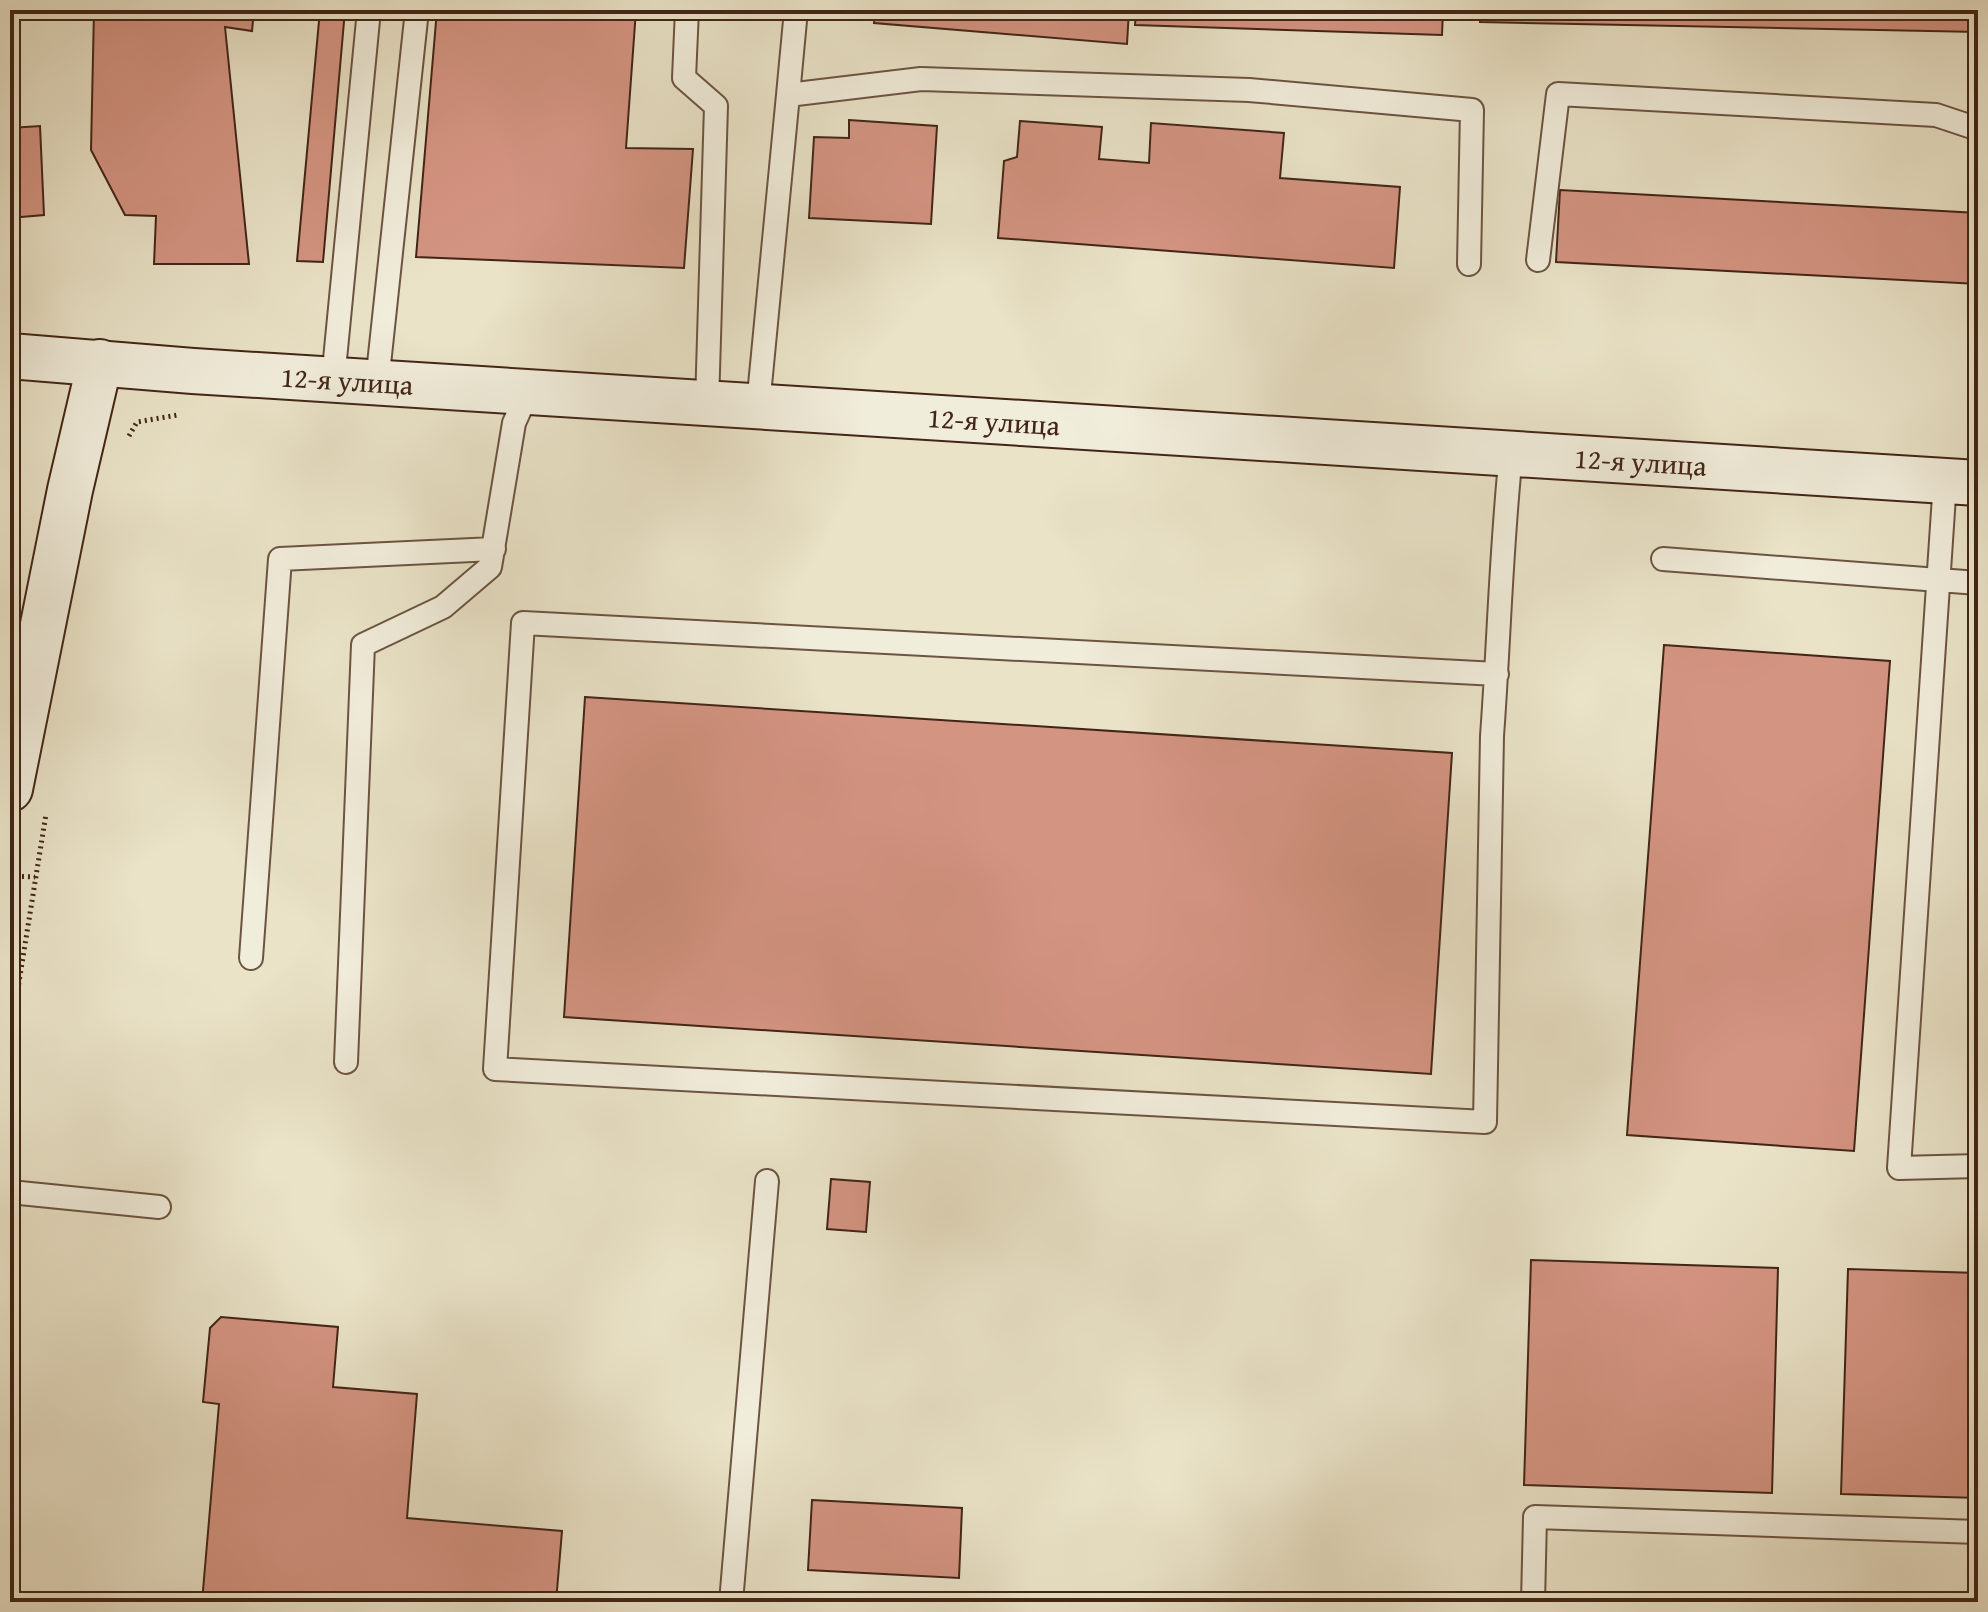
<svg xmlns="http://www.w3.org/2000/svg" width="1988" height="1612" font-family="'Gentium Book Plus',serif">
	<rect width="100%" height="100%" fill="#eae3c8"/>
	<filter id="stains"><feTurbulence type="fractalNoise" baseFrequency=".0025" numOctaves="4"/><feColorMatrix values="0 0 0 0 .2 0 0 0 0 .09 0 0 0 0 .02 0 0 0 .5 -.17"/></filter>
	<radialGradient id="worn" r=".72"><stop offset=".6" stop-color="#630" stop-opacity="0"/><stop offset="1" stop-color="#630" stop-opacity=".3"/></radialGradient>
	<path fill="#d49482" stroke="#422516" stroke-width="2" d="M94 10H254L252 31 225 27 249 264H154L156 216 125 215 91 150Z
		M320 10H345L323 262 297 261Z
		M437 10H636L626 148 693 149 684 268 416 257Z
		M875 10H1129L1127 44 874 23Z
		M1136 10H1443L1442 35 1135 25Z
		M1480 10H1978V32L1480 22Z
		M849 120 937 126 931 224 809 218 814 137 849 138Z
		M1020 121 1102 127 1099 159 1149 163 1151 123 1284 133 1280 178 1400 187 1394 268 998 238 1004 161 1017 157Z
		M40 126 44 215 10 218V128Z
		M1560 190 1978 213V284L1556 262Z
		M1664 645 1890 661 1854 1151 1627 1135Z
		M585 697 1452 753 1431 1074 564 1017Z
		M831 1179 870 1182 866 1232 827 1229Z
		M1531 1260 1778 1268 1772 1493 1524 1485Z
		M1848 1269 1978 1273V1498L1841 1494Z
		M221 1317 338 1327 333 1387 417 1394 407 1518 562 1531 556 1602H202L219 1404 203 1402 210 1328Z
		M812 1500 962 1508 959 1578 808 1570Z"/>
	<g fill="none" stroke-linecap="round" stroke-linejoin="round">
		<defs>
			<path id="lane" d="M687 10 684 78 716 106 707 404
				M788 95 796 10
				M1538 260 1558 94 1936 115 1978 129
				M333 380 369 10
				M377 383 417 10
				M758 406 788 95 921 79 1249 90 1472 110 1469 264
				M1945 481 1899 1168 1978 1166
				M1663 559 1978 583
				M1497 674 523 623 495 1069 1485 1122 1492 736C1499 642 1501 547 1511 454
				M251 958 280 559 494 549
				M346 1062 363 645 443 607 490 567 514 423 528 392
				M10 1192 159 1207
				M731 1602 767 1181
				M1533 1602 1535 1517 1978 1532"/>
			<g id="secondary">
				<path id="s1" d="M10 356 193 371 1978 483"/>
				<path d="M10 789 70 490 100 362"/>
			</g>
		</defs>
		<use href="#lane" stroke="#6c5442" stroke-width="26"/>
		<use href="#secondary" stroke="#422516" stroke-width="48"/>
		<path stroke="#422516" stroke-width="5" stroke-dasharray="2 4" stroke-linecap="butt" d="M129 436 137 422 178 415
			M10 876 35 877
			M10 1038 46 814"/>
		<use href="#lane" stroke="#f1eddb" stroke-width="22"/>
		<use href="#secondary" stroke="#f1eddb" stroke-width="44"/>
	</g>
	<g text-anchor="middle" stroke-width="6" stroke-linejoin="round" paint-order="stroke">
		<g font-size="28" fill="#422516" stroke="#f1eddb">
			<text dy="10" stroke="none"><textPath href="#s1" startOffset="338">12-я улица</textPath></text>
			<text dy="10" stroke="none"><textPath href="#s1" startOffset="986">12-я улица</textPath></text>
			<text dy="10" stroke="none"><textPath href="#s1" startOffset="1634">12-я улица</textPath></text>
		</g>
	</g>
	<rect width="1988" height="1612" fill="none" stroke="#eae3c8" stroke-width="40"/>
	<rect x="12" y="12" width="1964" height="1588" fill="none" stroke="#422516" stroke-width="4"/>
	<rect x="20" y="20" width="1948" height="1572" fill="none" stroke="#422516" stroke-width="2"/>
	<rect width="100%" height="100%" filter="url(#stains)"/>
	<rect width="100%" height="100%" fill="url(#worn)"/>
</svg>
